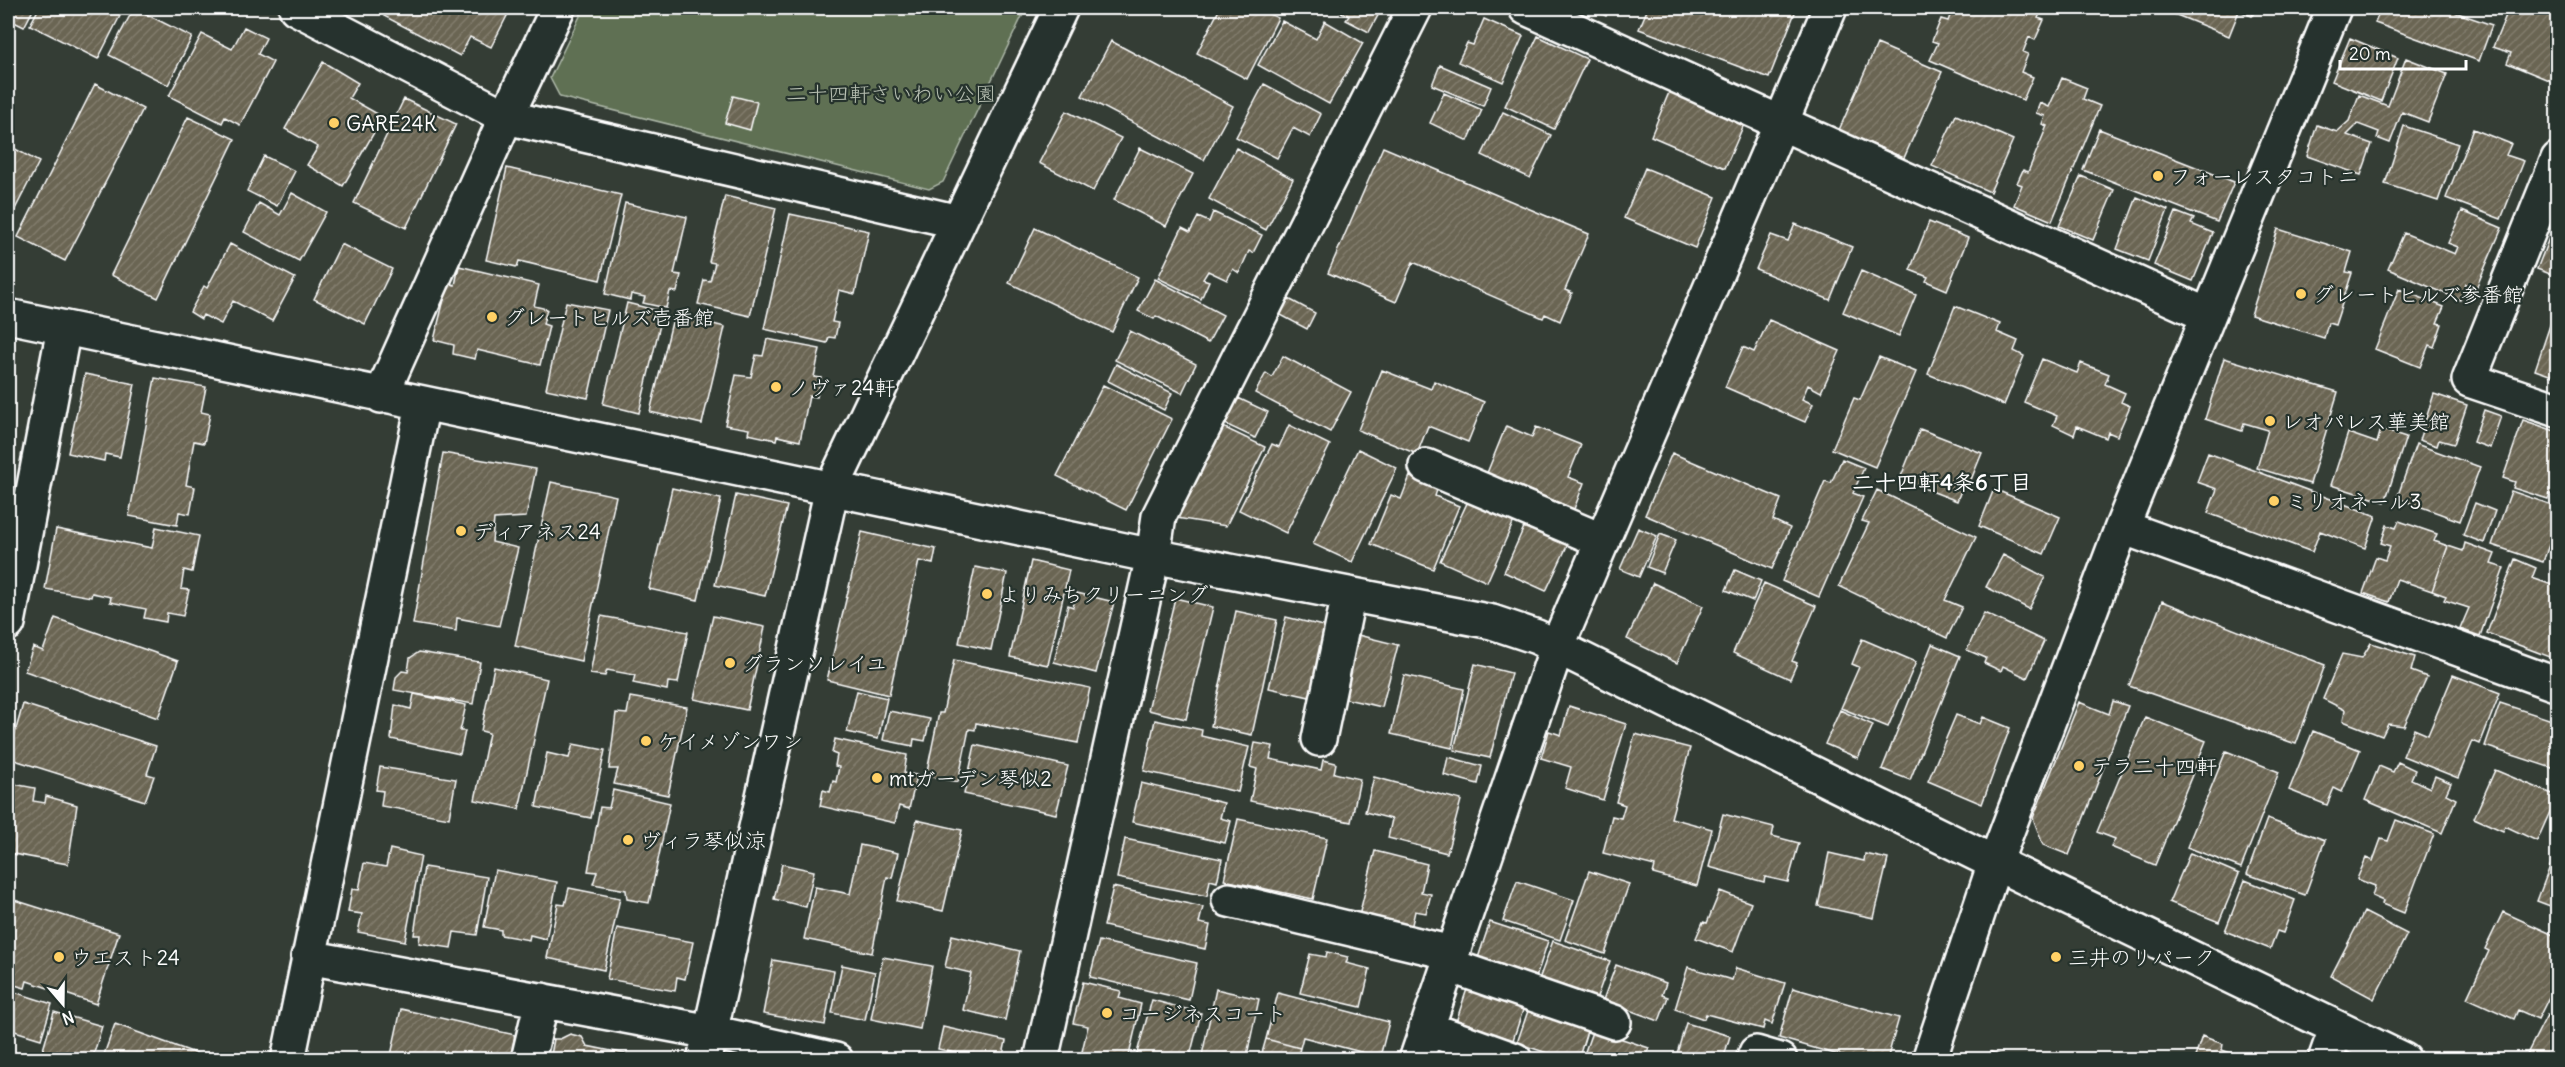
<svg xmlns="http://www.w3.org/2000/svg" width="2565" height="1067" font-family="Delius,'Klee One',sans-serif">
<defs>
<pattern id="building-hatch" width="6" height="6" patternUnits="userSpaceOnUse" patternTransform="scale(1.5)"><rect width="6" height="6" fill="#6b6553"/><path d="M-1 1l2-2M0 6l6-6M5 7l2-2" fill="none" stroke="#817c6d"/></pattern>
</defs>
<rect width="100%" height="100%" fill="#343d35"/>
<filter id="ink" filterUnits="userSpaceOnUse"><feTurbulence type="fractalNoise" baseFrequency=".0167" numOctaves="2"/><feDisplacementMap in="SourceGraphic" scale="12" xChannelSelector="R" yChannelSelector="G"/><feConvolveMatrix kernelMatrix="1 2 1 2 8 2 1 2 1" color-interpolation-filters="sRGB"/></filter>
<g filter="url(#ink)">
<path fill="#5e7053" stroke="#aeb8a9" stroke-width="1.5" d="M584 8H1026L943 182 929 189 560 97 550 78Z"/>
<path fill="url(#building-hatch)" stroke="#fff" stroke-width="1.5" d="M8 8H34L24 27 8 19Z
M39 8H112L122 12 98 59 30 25Z
M134 8 192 37 168 85 109 55Z
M388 8H511L491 47 470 37 460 56 384 16Z
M1220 8H1257L1278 18 1247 79 1197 53Z
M1333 8H1382L1369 32 1346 20 1349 16Z
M1589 8H1610L1606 16Z
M1648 8H1790L1796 10 1769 78 1639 29Z
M1953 8H2043L2038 18 2044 20 2035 40 2029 37 2023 52 2028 54 2021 72 2033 77 2023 100 1930 60 1938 43 1932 41 1941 19 1948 21Z
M2159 8H2256L2252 16 2239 11 2229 36Z
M2381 8H2443L2492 25 2479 61 2375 23Z
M2509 8H2558V65L2551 81 2507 63 2511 53 2493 47Z
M1484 19 1523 36 1503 82 1458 62 1467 43 1473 45Z
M1282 21 1316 39 1325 21 1363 43 1329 104 1258 65Z
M244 27 266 38 258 54 273 62 240 125 225 117 222 123 169 96 202 34 232 49Z
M1538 36 1587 59 1554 129 1505 106Z
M2350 38 2398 58 2381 101 2332 81Z
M1111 41 1233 106 1204 160 1082 96Z
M1877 44 1942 72 1904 158 1839 130Z
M2406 58 2447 74 2428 122 2402 112 2390 143 2377 138 2379 132 2358 124 2347 135 2372 144 2361 175 2307 156 2317 125 2337 132 2349 121 2359 95 2388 106Z
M323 62 358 83 349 98 383 117 343 186 307 165 318 147 285 129Z
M1440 65 1491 87 1483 106 1432 85Z
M2062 78 2087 88 2083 99 2100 106 2052 221 2014 205 2022 185 2017 183 2023 170 2028 172 2047 126 2042 124 2045 116 2036 113 2040 103 2049 107Z
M95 84 143 109 65 261 18 237Z
M1264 84 1321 114 1310 137 1293 128 1277 158 1236 137Z
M1670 90 1745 122 1725 168 1651 136Z
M1444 93 1482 110 1468 141 1430 123Z
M733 96 757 102 750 130 725 123Z
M404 99 456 124 406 228 354 203Z
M1066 111 1121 138 1093 191 1039 163Z
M1503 112 1551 135 1530 178 1482 155Z
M1956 115 2013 140 1990 192 1932 166Z
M188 117 235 139 158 298 111 275Z
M2404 126 2458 144 2438 201 2385 184Z
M2099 129 2234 182 2217 222 2083 170Z
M2473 129 2511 144 2506 155 2524 161 2501 219 2446 198Z
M8 145 39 162 8 223Z
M1383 147 1589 234 1565 290 1572 293 1560 321 1545 314 1543 318 1413 262 1396 302 1328 273Z
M1140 148 1193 174 1166 226 1114 200Z
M1236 148 1293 179 1266 230 1209 199Z
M264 156 295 171 277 206 247 191Z
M507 168 621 195 600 280 519 261 517 267 486 260Z
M1645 168 1716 197 1695 248 1624 218Z
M2081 176 2114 190 2093 240 2059 226Z
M292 193 326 212 299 261 244 232 259 203 280 215Z
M725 196 776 208 750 316 698 304 704 280 710 281 715 263 709 262Z
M2137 197 2168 210 2148 261 2117 249Z
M625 203 687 217 674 274 681 275 677 292 670 291 666 308 643 303 645 297 631 294 630 300 605 294Z
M2462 211 2502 228 2476 288 2466 284 2460 300 2388 269 2404 233 2455 254 2458 247 2448 243Z
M1213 212 1262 235 1253 253 1249 251 1239 273 1233 269 1227 280 1208 271 1203 279 1209 281 1201 299 1158 278 1182 228 1190 232 1198 217 1209 222Z
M2176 212 2194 219 2191 224 2213 233 2193 281 2154 265Z
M790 214 869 231 855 294 839 290 832 322 838 323 835 338 829 337 827 343 764 329Z
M2558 215V277L2537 269Z
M1929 222 1968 238 1947 290 1926 281 1928 277 1910 270Z
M1795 224 1852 247 1830 300 1756 269 1771 235 1788 241Z
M1035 228 1138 277 1112 332 1009 283Z
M2278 229 2352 252 2346 272 2352 273 2335 325 2328 323 2324 338 2251 315Z
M230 244 295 278 272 321 233 301 221 324 203 315 201 319 190 312 204 286 207 288Z
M341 244 392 269 365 324 314 299Z
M459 266 539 285 534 306 547 309 543 324 549 326 540 365 477 350 475 359 453 354 454 345 434 340 448 283 455 285Z
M1861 271 1916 295 1899 336 1843 312Z
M1155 279 1223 315 1208 343 1156 316 1154 319 1138 311Z
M2399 289 2444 307 2437 323 2442 324 2434 347 2429 345 2420 367 2375 349Z
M1285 297 1315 313 1307 329 1277 313Z
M566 302 608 310 588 398 546 389Z
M627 303 663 312 639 413 603 404Z
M1955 306 2000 324 1997 332 2018 341 2014 351 2024 356 2004 405 1928 374Z
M2556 307 2558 308V378L2535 370Z
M674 314 725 327 702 424 650 412Z
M1769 320 1840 351 1821 392 1808 385 1802 399 1813 404 1805 422 1725 387 1743 347 1754 352Z
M1130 331 1196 364 1182 393 1115 360Z
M767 339 820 349 814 377 821 378 817 397 809 396 800 441 777 436 776 440 748 434 749 429 725 425 736 375 751 377 756 355 763 356Z
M1283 356 1351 392 1330 432 1255 393 1266 373 1272 377Z
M1879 357 1916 372 1875 467 1832 449 1854 398 1860 400Z
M2224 358 2338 392 2310 484 2257 468 2268 430 2244 423 2242 431 2205 419Z
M2042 359 2077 373 2081 363 2109 374 2105 384 2125 393 2121 402 2130 406 2117 436 2108 432 2106 438 2077 426 2074 435 2053 425 2057 416 2024 402Z
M1116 364 1172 393 1164 410 1108 381Z
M1382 370 1431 389 1434 381 1484 402 1468 442 1428 426 1417 454 1358 430Z
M85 374 135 384 120 457 105 454 104 461 68 453Z
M155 378 206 387 201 412 210 414 204 443 194 441 186 485 195 487 190 514 179 512 177 525 129 516Z
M1103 385 1172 419 1126 510 1057 476Z
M2434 394 2467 405 2454 444 2439 440 2437 446 2419 440Z
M1238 398 1268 412 1255 438 1225 424Z
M2484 410 2501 416 2490 448 2473 442Z
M2523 420 2558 432V496L2550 494 2548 499 2513 488 2515 482 2503 478Z
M1289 425 1330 445 1286 533 1239 510 1272 444 1279 447Z
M1221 426 1265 447 1226 526 1176 518Z
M1506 426 1532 437 1536 427 1581 445 1568 477 1584 483 1574 509 1487 473Z
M1920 429 1982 453 1968 487 1963 485 1957 501 1900 479Z
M2381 429 2406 437 2385 502 2331 485 2348 433 2377 443Z
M2416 444 2480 467 2460 521 2397 498Z
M1358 449 1397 468 1352 562 1313 544Z
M443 453 536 469 526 517 494 519 492 542 518 548 499 626 457 618 456 631 413 624Z
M1672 453 1781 499 1773 520 1790 528 1772 569 1645 515Z
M2208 453 2376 516 2365 548 2320 531 2312 552 2208 513 2217 489 2197 482Z
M1842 459 1864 468 1853 493 1863 497 1819 597 1782 581 1825 481 1831 483Z
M1410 476 1438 487 1435 496 1459 506 1433 569 1371 544 1391 495 1401 499Z
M551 482 616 496 581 661 515 646Z
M672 488 721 499 698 600 649 589Z
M1994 489 2060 517 2044 554 1979 526Z
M1877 490 1976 537 1945 600 1962 607 1947 638 1839 586 1869 523 1862 521Z
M2511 491 2558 507V519L2543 562 2492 545Z
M736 495 787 506 765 596 715 585Z
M1468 501 1514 521 1487 582 1440 561Z
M2475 503 2495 511 2484 543 2463 535Z
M2399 521 2437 534 2434 541 2448 546 2432 591 2397 579 2389 602 2363 593 2376 557 2385 560 2390 546 2381 543 2387 525 2396 528Z
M1525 525 1568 544 1546 591 1504 572Z
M156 527 199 536 192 572 184 570 181 589 189 590 183 616 167 613 166 622 144 618 146 609 110 602 111 597 92 593 91 597 45 589 56 529 152 548Z
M1638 528 1657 536 1639 577 1620 569Z
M862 532 936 549 933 564 919 561 889 695 827 680Z
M1660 534 1676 540 1662 573 1647 567Z
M2465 543 2495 554 2491 564 2504 568 2480 636 2460 629 2469 608 2444 600 2446 596 2432 591 2448 546 2463 551Z
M2003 555 2045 577 2029 609 1986 587Z
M2515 559 2536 568 2532 578 2558 587V660L2487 633Z
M1031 561 1069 570 1048 665 1010 657Z
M975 567 1007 573 991 650 959 643Z
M1735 570 1761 581 1753 601 1726 590Z
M1653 583 1703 606 1677 663 1627 639Z
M1764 583 1816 606 1792 661 1797 663 1790 679 1733 653Z
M1077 593 1114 602 1096 673 1054 662 1068 605 1073 607Z
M1175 598 1213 607 1186 719 1148 710Z
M2162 601 2325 665 2296 744 2129 686Z
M1236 611 1277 620 1252 735 1211 726Z
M1984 613 2044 641 2027 678 2003 666 2001 671 1984 663 1986 658 1967 650Z
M601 616 688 632 678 683 668 682 667 690 633 683 635 675 607 670 605 676 590 674Z
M713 616 765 627 747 710 694 699Z
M1286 617 1331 628 1314 698 1269 688Z
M55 618 178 661 158 718 25 671 33 647 43 651Z
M1358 635 1398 645 1382 707 1342 698Z
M1862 639 1916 662 1888 727 1841 708 1859 667 1852 664Z
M2371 643 2415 657 2411 671 2427 677 2404 726 2388 724 2382 736 2343 721 2345 710 2323 699 2342 654 2362 658Z
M1932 644 1960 656 1910 780 1882 769Z
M419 652 480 662 473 704 394 690 396 677 402 671 408 672 410 658Z
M954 660 1090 688 1078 743 976 723 975 730 969 729 958 782 926 776 939 713H943Z
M1475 664 1511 673 1490 758 1454 750Z
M494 667 547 679 519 809 475 800 489 733 481 731Z
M1404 675 1464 689 1452 748 1391 734Z
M2453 675 2500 693 2480 744 2473 741 2458 778 2403 756 2414 729 2428 735Z
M857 691 887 698 878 739 847 732Z
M414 694 466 705 460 731H465L460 754 391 739 395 705 411 709Z
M630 697 687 707 668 795 614 784 618 769H609L616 713 627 714Z
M2113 701 2128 706 2069 855 2043 845 2033 818 2079 702 2109 714Z
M2500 703 2558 722V770L2485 746Z
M23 704 156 746 147 774 154 776 145 801 8 758Z
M1569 706 1626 724 1603 800 1565 788 1571 767 1541 758 1549 731 1561 735Z
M1840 710 1873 725 1858 758 1825 744Z
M889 711 930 719 925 741 914 739 913 746 883 740Z
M1956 715 1980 724 1983 717 2010 728 1982 804 1928 781Z
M2145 717 2206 741 2155 865 2111 847 2115 839 2097 832Z
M1155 720 1202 730 1201 736 1249 747 1238 792 1144 771Z
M2313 731 2360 750 2342 792 2334 788 2327 805 2289 790Z
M1635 734 1690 748 1671 818 1712 829 1697 886 1653 874 1655 866 1603 853 1612 816 1621 818 1625 805 1616 802Z
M835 739 907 755 904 773 917 775 909 809 899 806 895 823 820 806 823 790 830 792 833 781 836 782 839 767 835 766 837 755 832 753Z
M1255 743 1273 746 1270 759 1321 770 1323 760 1336 763 1334 773 1360 779 1351 822 1250 801 1257 769 1250 767Z
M573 744 605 750 591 818 536 807 547 753 569 758Z
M975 745 1068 766 1056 814 964 794Z
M2226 751 2279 772 2241 868 2187 847Z
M1448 757 1482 766 1478 784 1444 775Z
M2398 762 2415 770 2411 779 2430 788 2435 776 2451 783 2446 794 2456 799 2442 833 2365 800 2379 766 2393 772Z
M380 767 456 779 449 818 381 806 383 791 376 790Z
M2495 770 2557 796 2537 841 2505 826 2503 831 2474 818Z
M1374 777 1461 800 1447 853 1388 838 1392 819 1365 812Z
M8 783 35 788 33 801 45 803 46 796 77 805 68 864 8 853Z
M1141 783 1224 803 1220 818 1231 821 1225 843 1132 822Z
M613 790 670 803 649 903 627 899 626 890 593 884 597 872 588 871 600 807 609 808Z
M1723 814 1774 827 1772 836 1799 843 1788 882 1765 877 1764 882 1709 867Z
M1238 819 1327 838 1313 899 1224 880Z
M2267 819 2325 840 2305 895 2247 874Z
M917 820 962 830 943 911 897 901Z
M2396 820 2434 834 2404 913 2382 904 2383 901 2372 896 2375 886 2357 879 2366 858 2373 861 2381 839 2388 841Z
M1125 839 1222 859 1217 882 1210 880 1207 896 1117 878Z
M860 845 898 853 892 878 887 877 872 953 804 939 815 887 850 894Z
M2558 845V909L2537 901Z
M390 849 421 856 405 941 358 932 362 914 348 912 352 889 359 890 364 863 386 867Z
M1375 851 1427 864 1421 892 1431 894 1426 913 1415 911 1410 933 1358 920Z
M1829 853 1864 861 1865 854 1888 859 1874 918 1818 906Z
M2190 853 2239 874 2219 922 2169 902Z
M782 864 814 871 806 907 774 899Z
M424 867 487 877 477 935 454 932 451 948 419 943 420 935H414Z
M495 870 557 882 546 939 530 935 529 940 501 935V930L484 927Z
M1589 871 1629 884 1605 954 1565 940Z
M2245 880 2295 900 2283 933 2277 931 2270 949 2225 931Z
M1517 881 1574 900 1560 940 1503 921Z
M1113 887 1203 907 1199 923 1210 925 1205 949 1104 926Z
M569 888 620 898 604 970 547 958 558 904 565 905Z
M1720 891 1751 903 1733 952 1696 938 1703 922 1707 923Z
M8 898 119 933 96 1004 27 981 25 988 8 983Z
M2364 912 2407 934 2374 999 2331 976Z
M2503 912 2558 937V979L2538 1019 2518 1010 2514 1019 2467 998 2489 951 2485 949Z
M1490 922 1548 941 1534 984 1476 964Z
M617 928 693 942 685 979 677 977 675 991 607 979Z
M952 935 1020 951 1005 1020 963 1010 971 973 945 967Z
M1099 941 1197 963 1189 1000 1090 977Z
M1553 941 1610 961 1594 1005 1537 985Z
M1327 952 1348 957 1346 963 1370 969 1361 1007 1300 993 1310 954 1326 957Z
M883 957 932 966 920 1029 871 1019Z
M773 960 834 971 825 1025 763 1014Z
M842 965 875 972 865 1020 832 1013Z
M1616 965 1666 983 1662 995 1668 997 1659 1021 1621 1007 1618 1015 1600 1008Z
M1688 967 1732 980 1736 968 1785 983 1772 1024 1765 1021 1763 1029 1706 1014 1704 1019 1675 1009Z
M1083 982 1121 991 1119 998 1141 1004 1128 1060H1080L1088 1026 1073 1023Z
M1468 986 1525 1004 1513 1040 1456 1022Z
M1793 988 1899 1018 1887 1060H1856L1779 1038Z
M1216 989 1259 999 1246 1060H1201Z
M8 990 52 1004 41 1039 8 1029Z
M1278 993 1389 1022 1380 1057 1303 1037 1300 1048 1266 1039Z
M1152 1000 1201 1013 1189 1060H1135Z
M1530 1005 1589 1025 1578 1060H1555L1556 1056 1517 1043Z
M401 1009 515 1035 510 1060H390Z
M54 1012 102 1026 92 1060H40Z
M2547 1015 2558 1021V1058L2524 1060Z
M1686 1023 1730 1036 1723 1060H1675Z
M115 1024 214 1060H102Z
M943 1027 1006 1041 1002 1060H985L938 1049Z
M1593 1029 1649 1048 1645 1060H1582Z
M570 1034 582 1037 587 1046 655 1060H550L554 1039H560Z
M2202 1036 2223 1044 2222 1050 2250 1060H2194Z
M1266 1039 1300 1048 1297 1060H1260Z
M1991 1052 2015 1060H1989Z"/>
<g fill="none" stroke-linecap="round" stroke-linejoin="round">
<defs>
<path id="minor" d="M296 8 506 117 959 222
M1526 8 2207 315
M2558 159 2469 380 2558 410
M8 316 1153 556 1492 622 1537 637 1995 863 2404 1060
M381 396 506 117 558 8
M1426 466 1603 541
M2122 527 2558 685
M8 623 64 328
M1319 739 1349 594
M1229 900 1452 953
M308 957 711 1032 836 1060
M1448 965 1614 1022
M1426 1028 1515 1060
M288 1060 423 404
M528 1060 542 1000
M704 1060 832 488 1061 8
M1041 1060 1153 556 1159 516 1415 8
M1416 1060 1557 647 1830 8
M1753 1060 1756 1053 1780 1060
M1929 1060 1995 863 2122 527 2334 8
M2325 1060 2336 1029"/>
</defs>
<use href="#minor" stroke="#fff" stroke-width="38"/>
<use href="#minor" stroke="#26332d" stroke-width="33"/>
</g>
</g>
<g fill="#ffd166" stroke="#26332d" stroke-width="2">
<circle cx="334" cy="123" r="6"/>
<circle cx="2158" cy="176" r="6"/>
<circle cx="2301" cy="294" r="6"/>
<circle cx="492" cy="317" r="6"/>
<circle cx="776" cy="387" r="6"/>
<circle cx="2270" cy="421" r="6"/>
<circle cx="2274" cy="501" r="6"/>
<circle cx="461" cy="531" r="6"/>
<circle cx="987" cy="594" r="6"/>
<circle cx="730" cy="663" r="6"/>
<circle cx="646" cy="741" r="6"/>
<circle cx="2079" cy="766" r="6"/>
<circle cx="877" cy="778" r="6"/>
<circle cx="628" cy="840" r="6"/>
<circle cx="59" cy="957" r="6"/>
<circle cx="2056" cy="957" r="6"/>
<circle cx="1107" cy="1013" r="6"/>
</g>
<g text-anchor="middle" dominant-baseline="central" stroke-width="4.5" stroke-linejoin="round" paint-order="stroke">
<g font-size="21" fill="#b7bfb2" stroke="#26332d">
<text x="891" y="93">二十四軒さいわい公園</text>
</g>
<g font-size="21" fill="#fff" stroke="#26332d" text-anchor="start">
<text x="346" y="123">GARE24K</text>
<text x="2170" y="176">フォーレスタコトニ</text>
<text x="2313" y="294">グレートヒルズ参番館</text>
<text x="504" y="317">グレートヒルズ壱番館</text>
<text x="788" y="387">ノヴァ24軒</text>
<text x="2282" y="421">レオパレス華美館</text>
<text x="2286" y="501">ミリオネール3</text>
<text x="473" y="531">ディアネス24</text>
<text x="999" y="594">よりみちクリーニング</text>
<text x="742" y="663">グランソレイユ</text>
<text x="658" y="741">ケイメゾンワン</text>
<text x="2091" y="766">テラ二十四軒</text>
<text x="889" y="778">mtガーデン琴似2</text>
<text x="640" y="840">ヴィラ琴似涼</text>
<text x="71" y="957">ウエスト24</text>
<text x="2068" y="957">三井のリパーク</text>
<text x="1119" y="1013">コージネスコート</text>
</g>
<g font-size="22" font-weight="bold" fill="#fff" stroke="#26332d">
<text x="1942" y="482">二十四軒4条6丁目</text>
</g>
</g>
<rect width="2565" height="1067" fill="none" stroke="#26332d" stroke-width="30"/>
<rect x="15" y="15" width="2535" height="1037" fill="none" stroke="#fff" stroke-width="2" filter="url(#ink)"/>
<g transform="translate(63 1004) rotate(160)" stroke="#26332d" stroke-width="4.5" paint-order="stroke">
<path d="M0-4.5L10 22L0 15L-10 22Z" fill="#ffffff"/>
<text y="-9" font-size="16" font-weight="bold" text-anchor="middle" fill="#ffffff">N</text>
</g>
<path d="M2340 60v9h126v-9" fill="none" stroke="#ffffff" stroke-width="3"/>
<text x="2349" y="60" font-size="18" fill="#ffffff" stroke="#26332d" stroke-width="4.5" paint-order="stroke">20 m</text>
</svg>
